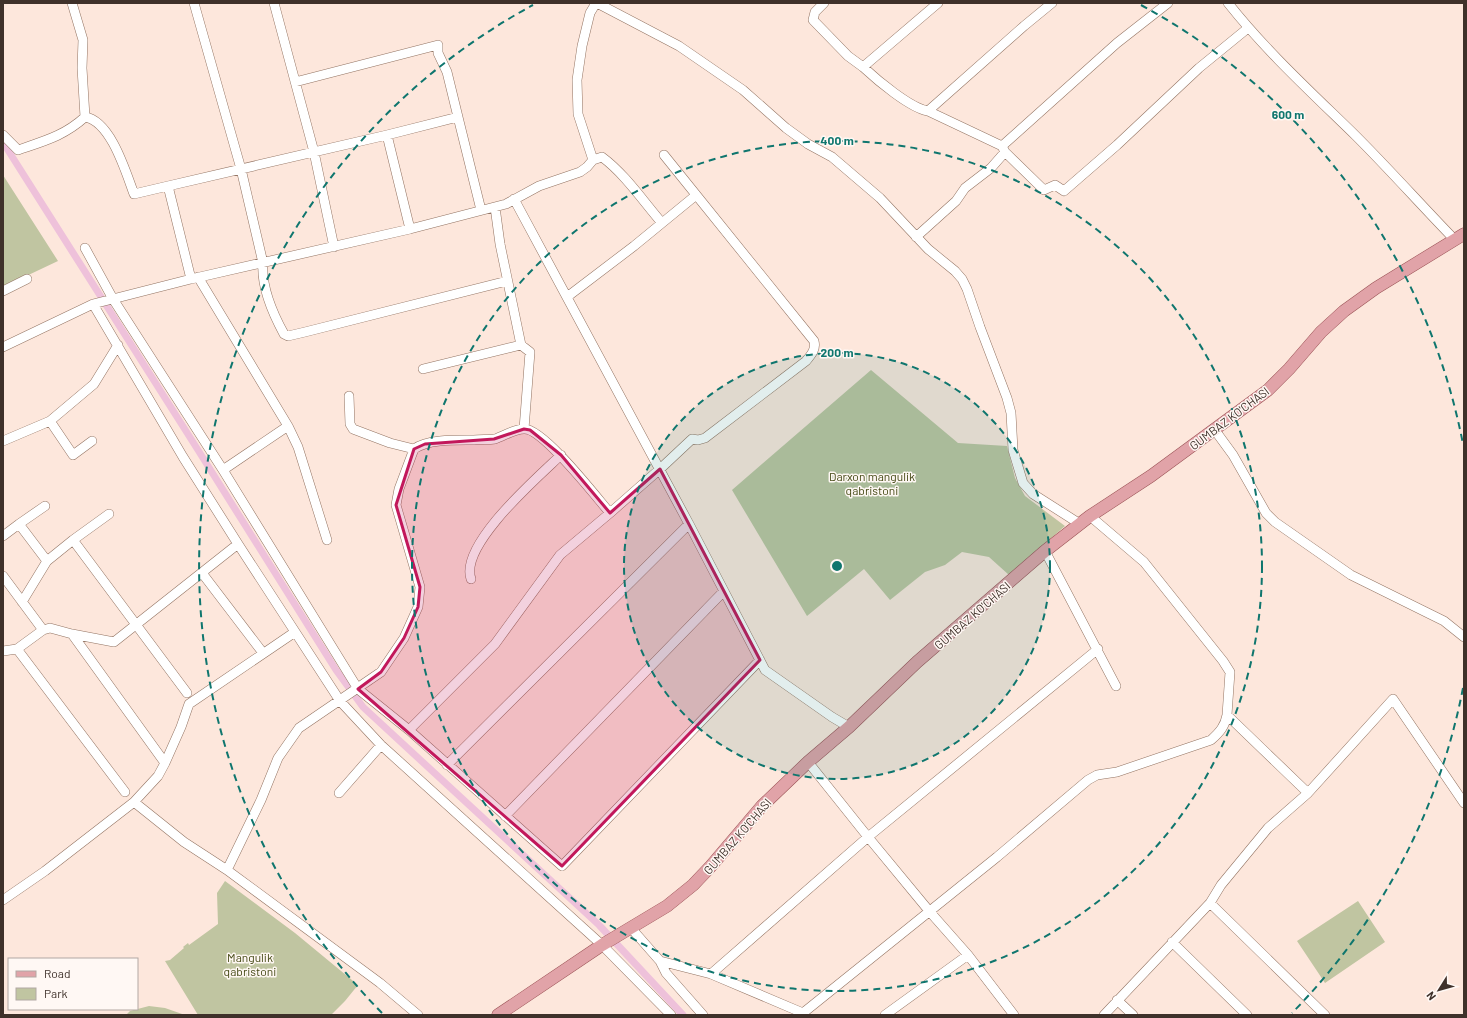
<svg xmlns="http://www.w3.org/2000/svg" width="1467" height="1018" font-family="Barlow,sans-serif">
<rect width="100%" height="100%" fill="#fde7dc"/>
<path fill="#c0c5a1" d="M3 175 58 261 3 287Z
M871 370 958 443 1007 446 1015 478 1025 496 1065 526 1009 575 989 557 962 552 945 565 925 572 890 600 864 569 807 616 732 490Z
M225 881 295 933 358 985 345 1001 331 1015H198L165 961 170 960 184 948 183 947 188 943 189 945 218 924 217 893Z
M1358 901 1385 942 1325 983 1297 941Z
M149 1006 165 1008 185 1015H126L130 1011Z"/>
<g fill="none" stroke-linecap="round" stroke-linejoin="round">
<path stroke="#eec1da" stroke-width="7" d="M3 144 6 147 198 450 336 670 363 707 599 925 683 1015"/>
<defs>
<path id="minor" d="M194 3 241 169 263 263C261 287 273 314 284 334L288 336 305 332 507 281
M274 3 314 152 334 247
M597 3 679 46 743 90 786 128 808 144 832 157 880 198 928 249 955 271 962 279 967 289 980 327 1007 398 1011 413 1013 450 1023 483 1033 494 1080 524
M824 3 815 12 813 20 848 56 863 67
M938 3 863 67C877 80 910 108 928 111L1002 146 1117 43 1168 3
M1228 3C1266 51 1312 93 1356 136 1390 170 1421 205 1454 239
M295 82 438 45V53L447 72 458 117
M928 111 1024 26 1052 3
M85 117C111 121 126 173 134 194L168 186
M3 135 18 150C44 141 64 136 85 117L82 68 83 40 72 3
M387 135 410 229
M1005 152 1044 190 1055 185 1064 191 1117 145 1199 68 1248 28
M593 160 602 157C625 174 643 201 662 223
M514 199 689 524 765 670 832 717 849 727
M495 207 500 244 521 345 530 352 524 429
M916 237 956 201 965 188 991 168 1005 152 1003 148
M85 248 113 299 223 470 358 689 409 730 562 866 760 660
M198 277 288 426 298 447 327 540
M191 279 168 186 387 135 458 117 481 210
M3 291 27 279
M567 297 634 246 695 196
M93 304 183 457 238 544
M3 347 93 304 191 279 410 229 506 204 539 186 580 172 587 167 593 160 578 114 577 80 582 46 590 13 596 3
M423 369 521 345
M349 396 350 424 353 429 390 443 414 449
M50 421 73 455 92 441
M1214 429 1233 455 1266 513 1275 522 1351 575 1444 621 1464 637
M3 441 50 421 94 384 118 345
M223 470 288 426
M45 506 19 524 47 561
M1090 516 1144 562 1223 661 1230 672 1227 715
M3 536 19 524
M73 540 187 693
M1045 551 1116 686
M202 573 263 653
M3 576 43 630
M471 579C459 545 538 477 561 455
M22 602 47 561 73 540 109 514
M72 634 165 763 158 776 134 802
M17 649 43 630 50 628 72 634 114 642 238 544 340 701 381 745 602 945 671 1015
M3 651 17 649 125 792
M409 730 495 644 560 555 610 513
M808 762 868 837 930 912 968 955 1014 1015
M165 763 181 727 189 704 295 632
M447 765 689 524
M339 793 381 745
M505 816 724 591
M227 870 261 800 278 758 299 728 381 672 404 638 418 607 420 587 396 505 399 489 414 449C428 439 456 440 474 440 480 439 488 440 495 439 504 436 514 429 524 429 543 428 597 498 610 513L660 469 692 439 698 440 705 438 806 361C812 354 816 349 814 341L664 155
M3 900 45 871 134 802 184 842 227 870 380 983 418 1015
M1210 903 1325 1015
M631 928 660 961 666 973 703 1015
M1172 942 1247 1015
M660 961 711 974 803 1013 997 857 1088 780 1097 775 1117 772 1211 740C1220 732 1225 726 1227 715L1308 793
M711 974 868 837 1098 649
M1117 1000 1133 1015
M885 1015 968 955
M1104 1015 1210 903 1221 885 1268 828 1308 793 1393 699 1464 803"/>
<path id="major" d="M498 1015 602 945 667 906 693 885 711 866 762 806 808 762 849 727 917 662 1045 551 1090 516 1151 476 1268 390 1289 369 1321 332 1344 311 1376 288 1464 234"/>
</defs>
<use href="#minor" stroke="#937463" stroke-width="10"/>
<use href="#major" stroke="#9b5356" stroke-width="13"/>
<use href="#minor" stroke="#fff" stroke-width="9"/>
<use href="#major" stroke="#e1a3a8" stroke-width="12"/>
</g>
<path fill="#c2185b" fill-opacity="0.2" stroke="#c2185b" stroke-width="3" stroke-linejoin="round" d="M524 429 530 430 561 455 610 513 660 469 760 660 562 866 358 689 381 672 404 638 418 607 420 587 396 505 414 449 425 444 494 439Z"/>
<circle cx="837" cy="566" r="213" fill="#0f766e" fill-opacity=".12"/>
<g fill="none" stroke="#0f766e" stroke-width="2" stroke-dasharray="7 5">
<circle cx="837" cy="566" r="213"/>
<circle cx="837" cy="566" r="425"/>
<path d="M1463 688A638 638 0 0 1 1292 1013M382 1013A638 638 0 0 1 533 5M1141 5A638 638 0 0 1 1463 444"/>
</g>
<g text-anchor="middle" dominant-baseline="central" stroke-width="3" stroke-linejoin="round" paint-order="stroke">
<g font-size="12" fill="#3f312a" stroke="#fff8f4">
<text transform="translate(1229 418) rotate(-37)">GUMBAZ KO'CHASI</text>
<text transform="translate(972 615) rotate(-41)">GUMBAZ KO'CHASI</text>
<text transform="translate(737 836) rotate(-49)">GUMBAZ KO'CHASI</text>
</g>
<g font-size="12" fill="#454915" stroke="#fff8f4">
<text x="872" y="476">Darxon mangulik<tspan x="872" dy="14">qabristoni</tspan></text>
<text x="250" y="957">Mangulik<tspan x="250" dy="14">qabristoni</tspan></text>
</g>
</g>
<circle cx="837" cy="566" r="6" fill="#0f766e" stroke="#fff8f4" stroke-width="2"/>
<g font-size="12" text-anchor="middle" font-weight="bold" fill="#0f766e" stroke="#fff8f4" stroke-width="3" stroke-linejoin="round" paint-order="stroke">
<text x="1288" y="119">600 m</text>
<text x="837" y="145">400 m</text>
<text x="837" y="357">200 m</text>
</g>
<rect width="1467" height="1018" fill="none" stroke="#3f312a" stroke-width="8"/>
<rect x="8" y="958" width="130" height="52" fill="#fff8f4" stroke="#b2a8a3"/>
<rect x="16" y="971" width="20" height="6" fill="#e1a3a8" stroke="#b2a8a3"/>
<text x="44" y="978" font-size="12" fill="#3f312a">Road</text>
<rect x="16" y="988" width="20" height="12" fill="#c0c5a1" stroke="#b2a8a3"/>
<text x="44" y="998" font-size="12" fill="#3f312a">Park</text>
<g transform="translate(1439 990) rotate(233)" stroke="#fff8f4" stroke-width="3" paint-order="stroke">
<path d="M0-3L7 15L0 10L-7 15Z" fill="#3f312a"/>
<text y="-6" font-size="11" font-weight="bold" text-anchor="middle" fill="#3f312a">N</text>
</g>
</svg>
